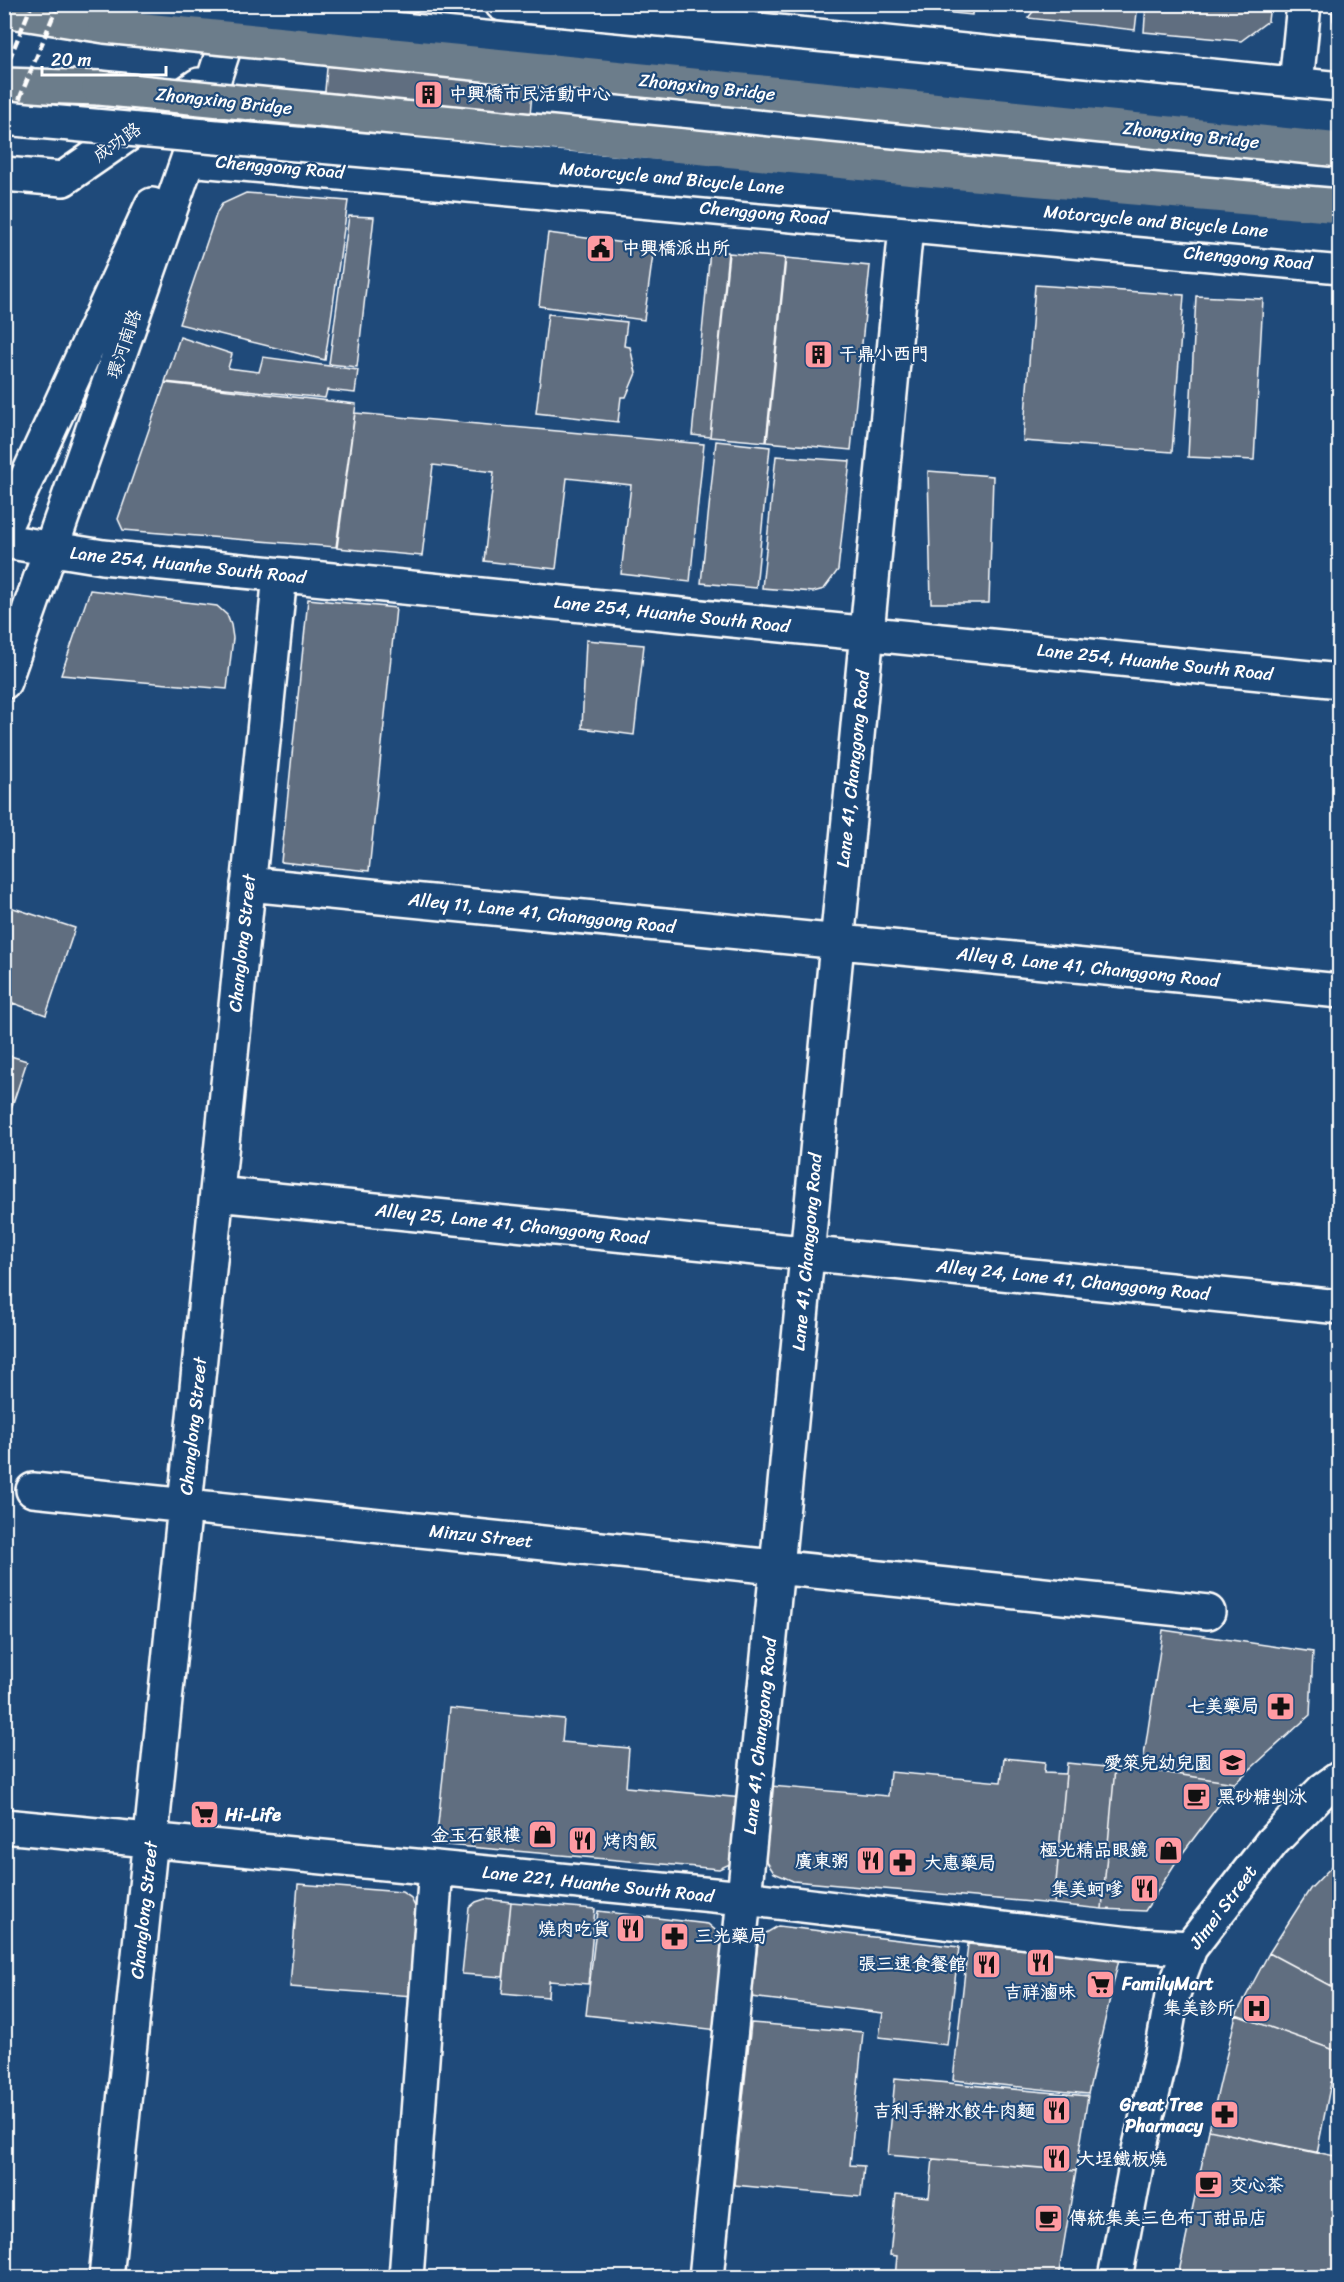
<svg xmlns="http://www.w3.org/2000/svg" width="1344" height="2282" font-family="Sriracha,'LXGW WenKai TC',sans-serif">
<rect width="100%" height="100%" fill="#1f4a7a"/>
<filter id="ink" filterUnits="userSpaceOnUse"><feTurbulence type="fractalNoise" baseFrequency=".0167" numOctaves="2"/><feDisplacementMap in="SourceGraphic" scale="12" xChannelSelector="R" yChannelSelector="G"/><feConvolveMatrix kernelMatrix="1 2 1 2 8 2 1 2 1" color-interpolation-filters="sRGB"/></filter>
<g filter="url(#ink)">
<path fill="#606e80" stroke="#fff" stroke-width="1.5" d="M862 4H973L972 15Z
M1039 4H1138L1135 30 1028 18Z
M1146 4H1270L1268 21 1241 41 1144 32Z
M1332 4H1340V36L1333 20Z
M330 34 536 53 526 156 321 136Z
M246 193 348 201 325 360 179 324 217 212 222 204Z
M349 216 374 217 357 367 329 364Z
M548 233 654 247 644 320 539 306Z
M710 251 728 252 710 437 692 435Z
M729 253 785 258 766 442 710 437Z
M786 258 870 266 851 450 767 442Z
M1035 285 1184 295 1172 452 1023 441Z
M1196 296 1263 299 1254 460 1188 457Z
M548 314 627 322 624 346 630 347 636 373 626 397H621L618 422 536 413Z
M180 337 232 354 228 368 259 372 263 357 358 370 355 393 327 390 325 398 165 382Z
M165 383 356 404 336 547 123 530 118 519Z
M355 413 704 444 690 582 621 574 631 485 567 478 556 569 484 561 494 472 433 465 422 556 337 548Z
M716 441 770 447 756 588 701 583Z
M776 456 850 461 838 570 824 589 813 592 762 588Z
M928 471 993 476 989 603H931Z
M90 590 217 606 227 615 231 625 233 638 227 689 61 675Z
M308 599 396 608 369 871 281 862Z
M586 640 644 645 634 735 582 728Z
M4 905 75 928 46 1015 13 1003 4 1028Z
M4 1054 27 1061 4 1130Z
M1163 1630 1313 1652 1310 1715 1235 1783 1142 1769Z
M450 1708 564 1719 562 1742 629 1748 626 1787 742 1798 737 1856 730 1864 719 1869 436 1844Z
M1004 1758 1045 1762 1044 1773 1066 1774 1054 1904 793 1881 774 1873 765 1859 771 1786 888 1796 890 1772 1001 1782Z
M1067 1763 1115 1768 1102 1909 1054 1904Z
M1115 1768 1142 1769 1235 1783 1176 1862 1145 1911 1102 1909Z
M1340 1858V1991L1269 1953 1310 1889Z
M298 1884 402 1892 410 1897 420 1916 413 1996 290 1987Z
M485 1899 511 1902 503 1977 462 1974 469 1908 476 1902Z
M511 1902 595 1909 588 1984 549 1981 548 1997 502 1993Z
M598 1911 708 1924 721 1935 727 1958 718 2030 586 2015Z
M778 1926 959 1947 947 2045 879 2037 883 2013 751 1997 758 1944 766 1933Z
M968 1944 1119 1959 1088 2094 953 2080Z
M1269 1953 1340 1991V2052L1236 2015Z
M1236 2015 1340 2052V2083L1331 2082 1317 2153 1209 2130Z
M751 2023 863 2032 850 2165 864 2166 861 2197 734 2185Z
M895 2078 1088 2096 1076 2171 888 2155Z
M1209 2130 1340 2157V2278H1206L1179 2272Z
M933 2159 1076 2171 1058 2278H895L897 2256 890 2255 896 2194 929 2197Z
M1179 2272 1206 2278H1177Z"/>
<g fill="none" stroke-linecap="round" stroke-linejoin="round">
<defs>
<path id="minor" d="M502 4 1340 89
M1296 84 1304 4
M188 159 1340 266
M4 174 63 179 199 85
M4 528 152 205
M4 541 103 557 1340 681
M4 682 188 159 236 11
M248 884 1340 991
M217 1194 1340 1307
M33 1490 1208 1612
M4 1826 744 1898 1138 1945 1190 1948
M106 2278 280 575
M406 2278 436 1868
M706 2278 777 1567 906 227
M1115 2278 1139 2150 1162 2053 1172 1996 1190 1948 1272 1842 1323 1790 1340 1778"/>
<path id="major" d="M4 10 105 26
M4 85 99 88"/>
</defs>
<use href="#minor" stroke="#fff" stroke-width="38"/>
<use href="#major" stroke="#fff" stroke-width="38"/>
<use href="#minor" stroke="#1f4a7a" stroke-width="33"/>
<use href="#major" stroke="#6c7d8b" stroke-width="33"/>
<path stroke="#fff" stroke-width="4.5" stroke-dasharray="9 4.5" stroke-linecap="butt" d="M4 72 32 4
M4 137 58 4"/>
<defs>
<path id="minor-bridge" d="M131 4 1340 120
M4 118 1340 237"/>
<path id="major-bridge" d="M105 26 1340 150
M99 88 916 169 1340 206"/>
</defs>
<use href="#minor-bridge" stroke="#fff" stroke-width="38" stroke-linecap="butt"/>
<use href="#major-bridge" stroke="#fff" stroke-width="38" stroke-linecap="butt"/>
<use href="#minor-bridge" stroke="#1f4a7a" stroke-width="33"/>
<use href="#major-bridge" stroke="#6c7d8b" stroke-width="33"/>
</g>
</g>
<defs>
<symbol id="building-square" viewBox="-11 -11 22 22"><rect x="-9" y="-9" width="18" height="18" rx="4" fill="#ff9aa2" stroke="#1f4a7a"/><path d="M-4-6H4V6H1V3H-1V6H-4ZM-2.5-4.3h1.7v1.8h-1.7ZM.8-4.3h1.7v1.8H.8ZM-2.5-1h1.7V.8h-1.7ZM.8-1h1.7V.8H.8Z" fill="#111"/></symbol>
<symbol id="civic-square" viewBox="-11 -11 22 22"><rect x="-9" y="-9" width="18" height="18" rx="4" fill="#ff9aa2" stroke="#1f4a7a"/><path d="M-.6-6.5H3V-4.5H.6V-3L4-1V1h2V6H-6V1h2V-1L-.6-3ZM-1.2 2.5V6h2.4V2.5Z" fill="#111"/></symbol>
<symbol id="pharmacy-square" viewBox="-11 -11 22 22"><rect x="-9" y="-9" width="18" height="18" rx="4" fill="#ff9aa2" stroke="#1f4a7a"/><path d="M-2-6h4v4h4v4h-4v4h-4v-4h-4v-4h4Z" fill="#111"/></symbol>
<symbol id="school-square" viewBox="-11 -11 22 22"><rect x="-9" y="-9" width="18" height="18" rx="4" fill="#ff9aa2" stroke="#1f4a7a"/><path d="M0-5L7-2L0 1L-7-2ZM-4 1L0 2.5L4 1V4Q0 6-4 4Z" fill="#111"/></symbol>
<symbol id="cafe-square" viewBox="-11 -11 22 22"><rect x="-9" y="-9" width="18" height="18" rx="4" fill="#ff9aa2" stroke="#1f4a7a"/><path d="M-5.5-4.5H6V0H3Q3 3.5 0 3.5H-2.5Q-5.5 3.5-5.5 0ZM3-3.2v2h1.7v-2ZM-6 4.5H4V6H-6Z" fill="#111"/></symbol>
<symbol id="supermarket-square" viewBox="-11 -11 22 22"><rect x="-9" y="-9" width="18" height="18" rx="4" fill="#ff9aa2" stroke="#1f4a7a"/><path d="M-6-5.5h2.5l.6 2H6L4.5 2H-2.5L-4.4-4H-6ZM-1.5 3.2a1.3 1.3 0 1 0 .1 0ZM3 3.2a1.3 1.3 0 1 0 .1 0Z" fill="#111"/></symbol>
<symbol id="shop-square" viewBox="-11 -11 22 22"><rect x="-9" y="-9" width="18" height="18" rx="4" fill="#ff9aa2" stroke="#1f4a7a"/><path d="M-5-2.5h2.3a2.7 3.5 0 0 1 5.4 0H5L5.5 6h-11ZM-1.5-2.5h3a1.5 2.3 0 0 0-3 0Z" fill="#111"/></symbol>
<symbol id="restaurant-square" viewBox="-11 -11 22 22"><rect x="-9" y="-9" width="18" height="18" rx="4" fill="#ff9aa2" stroke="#1f4a7a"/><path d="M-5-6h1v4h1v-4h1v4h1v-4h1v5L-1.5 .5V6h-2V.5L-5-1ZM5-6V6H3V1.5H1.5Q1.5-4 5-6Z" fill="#111"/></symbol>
<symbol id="hospital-square" viewBox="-11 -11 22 22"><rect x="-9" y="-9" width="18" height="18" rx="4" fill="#ff9aa2" stroke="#1f4a7a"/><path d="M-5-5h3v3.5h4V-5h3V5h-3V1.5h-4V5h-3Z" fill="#111"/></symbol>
</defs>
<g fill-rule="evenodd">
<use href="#building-square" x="412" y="78" width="33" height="33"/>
<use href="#civic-square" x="584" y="232" width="33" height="33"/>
<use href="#building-square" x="802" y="338" width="33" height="33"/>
<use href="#pharmacy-square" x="1264" y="1690" width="33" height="33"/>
<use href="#school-square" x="1216" y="1746" width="33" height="33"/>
<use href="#cafe-square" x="1180" y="1780" width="33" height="33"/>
<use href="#supermarket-square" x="188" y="1798" width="33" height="33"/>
<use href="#shop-square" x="526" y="1818" width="33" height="33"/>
<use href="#restaurant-square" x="566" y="1824" width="33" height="33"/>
<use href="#shop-square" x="1152" y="1834" width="33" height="33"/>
<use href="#restaurant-square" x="854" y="1844" width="33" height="33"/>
<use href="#pharmacy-square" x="886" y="1846" width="33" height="33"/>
<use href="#restaurant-square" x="1128" y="1872" width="33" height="33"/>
<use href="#restaurant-square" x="614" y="1912" width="33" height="33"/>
<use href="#pharmacy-square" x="658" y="1920" width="33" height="33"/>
<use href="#restaurant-square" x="1024" y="1946" width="33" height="33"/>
<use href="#restaurant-square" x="970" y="1948" width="33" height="33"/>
<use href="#supermarket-square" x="1084" y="1968" width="33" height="33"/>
<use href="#hospital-square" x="1240" y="1992" width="33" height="33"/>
<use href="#restaurant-square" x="1040" y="2094" width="33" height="33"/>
<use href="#pharmacy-square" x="1208" y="2098" width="33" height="33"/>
<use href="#restaurant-square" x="1040" y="2142" width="33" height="33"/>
<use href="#cafe-square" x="1192" y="2168" width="33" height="33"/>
<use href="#cafe-square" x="1032" y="2202" width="33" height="33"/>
</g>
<g text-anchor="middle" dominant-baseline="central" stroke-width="4.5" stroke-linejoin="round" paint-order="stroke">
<g font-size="18" fill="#fff" stroke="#1f4a7a">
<text transform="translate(707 87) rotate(6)">Zhongxing Bridge</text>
<text transform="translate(224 101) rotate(6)">Zhongxing Bridge</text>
<text transform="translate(1191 135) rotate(6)">Zhongxing Bridge</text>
<text transform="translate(117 142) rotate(-35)">成功路</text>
<text transform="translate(280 167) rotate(5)">Chenggong Road</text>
<text transform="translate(672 178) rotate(5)">Motorcycle and Bicycle Lane</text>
<text transform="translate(764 213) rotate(5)">Chenggong Road</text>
<text transform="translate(1156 221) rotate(5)">Motorcycle and Bicycle Lane</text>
<text transform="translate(1248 258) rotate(5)">Chenggong Road</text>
<text transform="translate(124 344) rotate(-71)">環河南路</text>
<text transform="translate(188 565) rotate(6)">Lane 254, Huanhe South Road</text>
<text transform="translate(672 614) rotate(6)">Lane 254, Huanhe South Road</text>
<text transform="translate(1155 662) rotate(6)">Lane 254, Huanhe South Road</text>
<text transform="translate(853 769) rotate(-84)">Lane 41, Changgong Road</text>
<text transform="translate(542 913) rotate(6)">Alley 11, Lane 41, Changgong Road</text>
<text transform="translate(242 943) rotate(-84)">Changlong Street</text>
<text transform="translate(1088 967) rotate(6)">Alley 8, Lane 41, Changgong Road</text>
<text transform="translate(512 1224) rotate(6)">Alley 25, Lane 41, Changgong Road</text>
<text transform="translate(807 1252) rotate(-85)">Lane 41, Changgong Road</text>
<text transform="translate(1073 1280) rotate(6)">Alley 24, Lane 41, Changgong Road</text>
<text transform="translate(193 1426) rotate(-84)">Changlong Street</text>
<text transform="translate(481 1536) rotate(6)">Minzu Street</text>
<text transform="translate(760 1736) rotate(-84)">Lane 41, Changgong Road</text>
<text transform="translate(598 1884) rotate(6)">Lane 221, Huanhe South Road</text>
<text transform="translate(1223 1907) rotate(-53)">Jimei Street</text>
<text transform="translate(144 1910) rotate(-84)">Changlong Street</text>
</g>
<g font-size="18" font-weight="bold" fill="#fff" stroke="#1f4a7a" text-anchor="start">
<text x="449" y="94">中興橋市民活動中心</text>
<text x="622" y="248">中興橋派出所</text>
<text x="839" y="354">干鼎小西門</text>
<text x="1259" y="1706" text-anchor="end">七美藥局</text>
<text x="1212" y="1763" text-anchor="end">愛箂兒幼兒園</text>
<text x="1217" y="1797">黑砂糖剉冰</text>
<text x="225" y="1815">Hi-Life</text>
<text x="521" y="1835" text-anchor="end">金玉石銀樓</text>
<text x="603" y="1841">烤肉飯</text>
<text x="1148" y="1850" text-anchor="end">極光精品眼鏡</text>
<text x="849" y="1861" text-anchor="end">廣東粥</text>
<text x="924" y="1863">大惠藥局</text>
<text x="1123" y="1889" text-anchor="end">集美蚵嗲</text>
<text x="610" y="1929" text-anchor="end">燒肉吃貨</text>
<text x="695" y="1936">三光藥局</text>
<text x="966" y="1964" text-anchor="end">張三速食餐館</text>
<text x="1122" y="1984">FamilyMart</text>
<text x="1040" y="1992" text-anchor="middle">吉祥滷味</text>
<text x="1235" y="2008" text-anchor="end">集美診所</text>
<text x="1203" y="2105" text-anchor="end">Great Tree<tspan x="1203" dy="21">Pharmacy</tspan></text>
<text x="1035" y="2111" text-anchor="end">吉利手擀水餃牛肉麵</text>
<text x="1077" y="2159">大埕鐵板燒</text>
<text x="1230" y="2185">交心茶</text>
<text x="1069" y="2218">傳統集美三色布丁甜品店</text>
</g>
</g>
<rect width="1344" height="2282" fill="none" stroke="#1f4a7a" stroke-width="24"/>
<rect x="12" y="12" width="1320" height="2258" fill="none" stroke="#fff" stroke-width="2" filter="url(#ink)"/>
<path d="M42 66v9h124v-9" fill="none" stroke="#ffffff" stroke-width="3"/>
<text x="51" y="66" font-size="18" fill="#ffffff" stroke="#1f4a7a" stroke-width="4.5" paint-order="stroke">20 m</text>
</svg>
